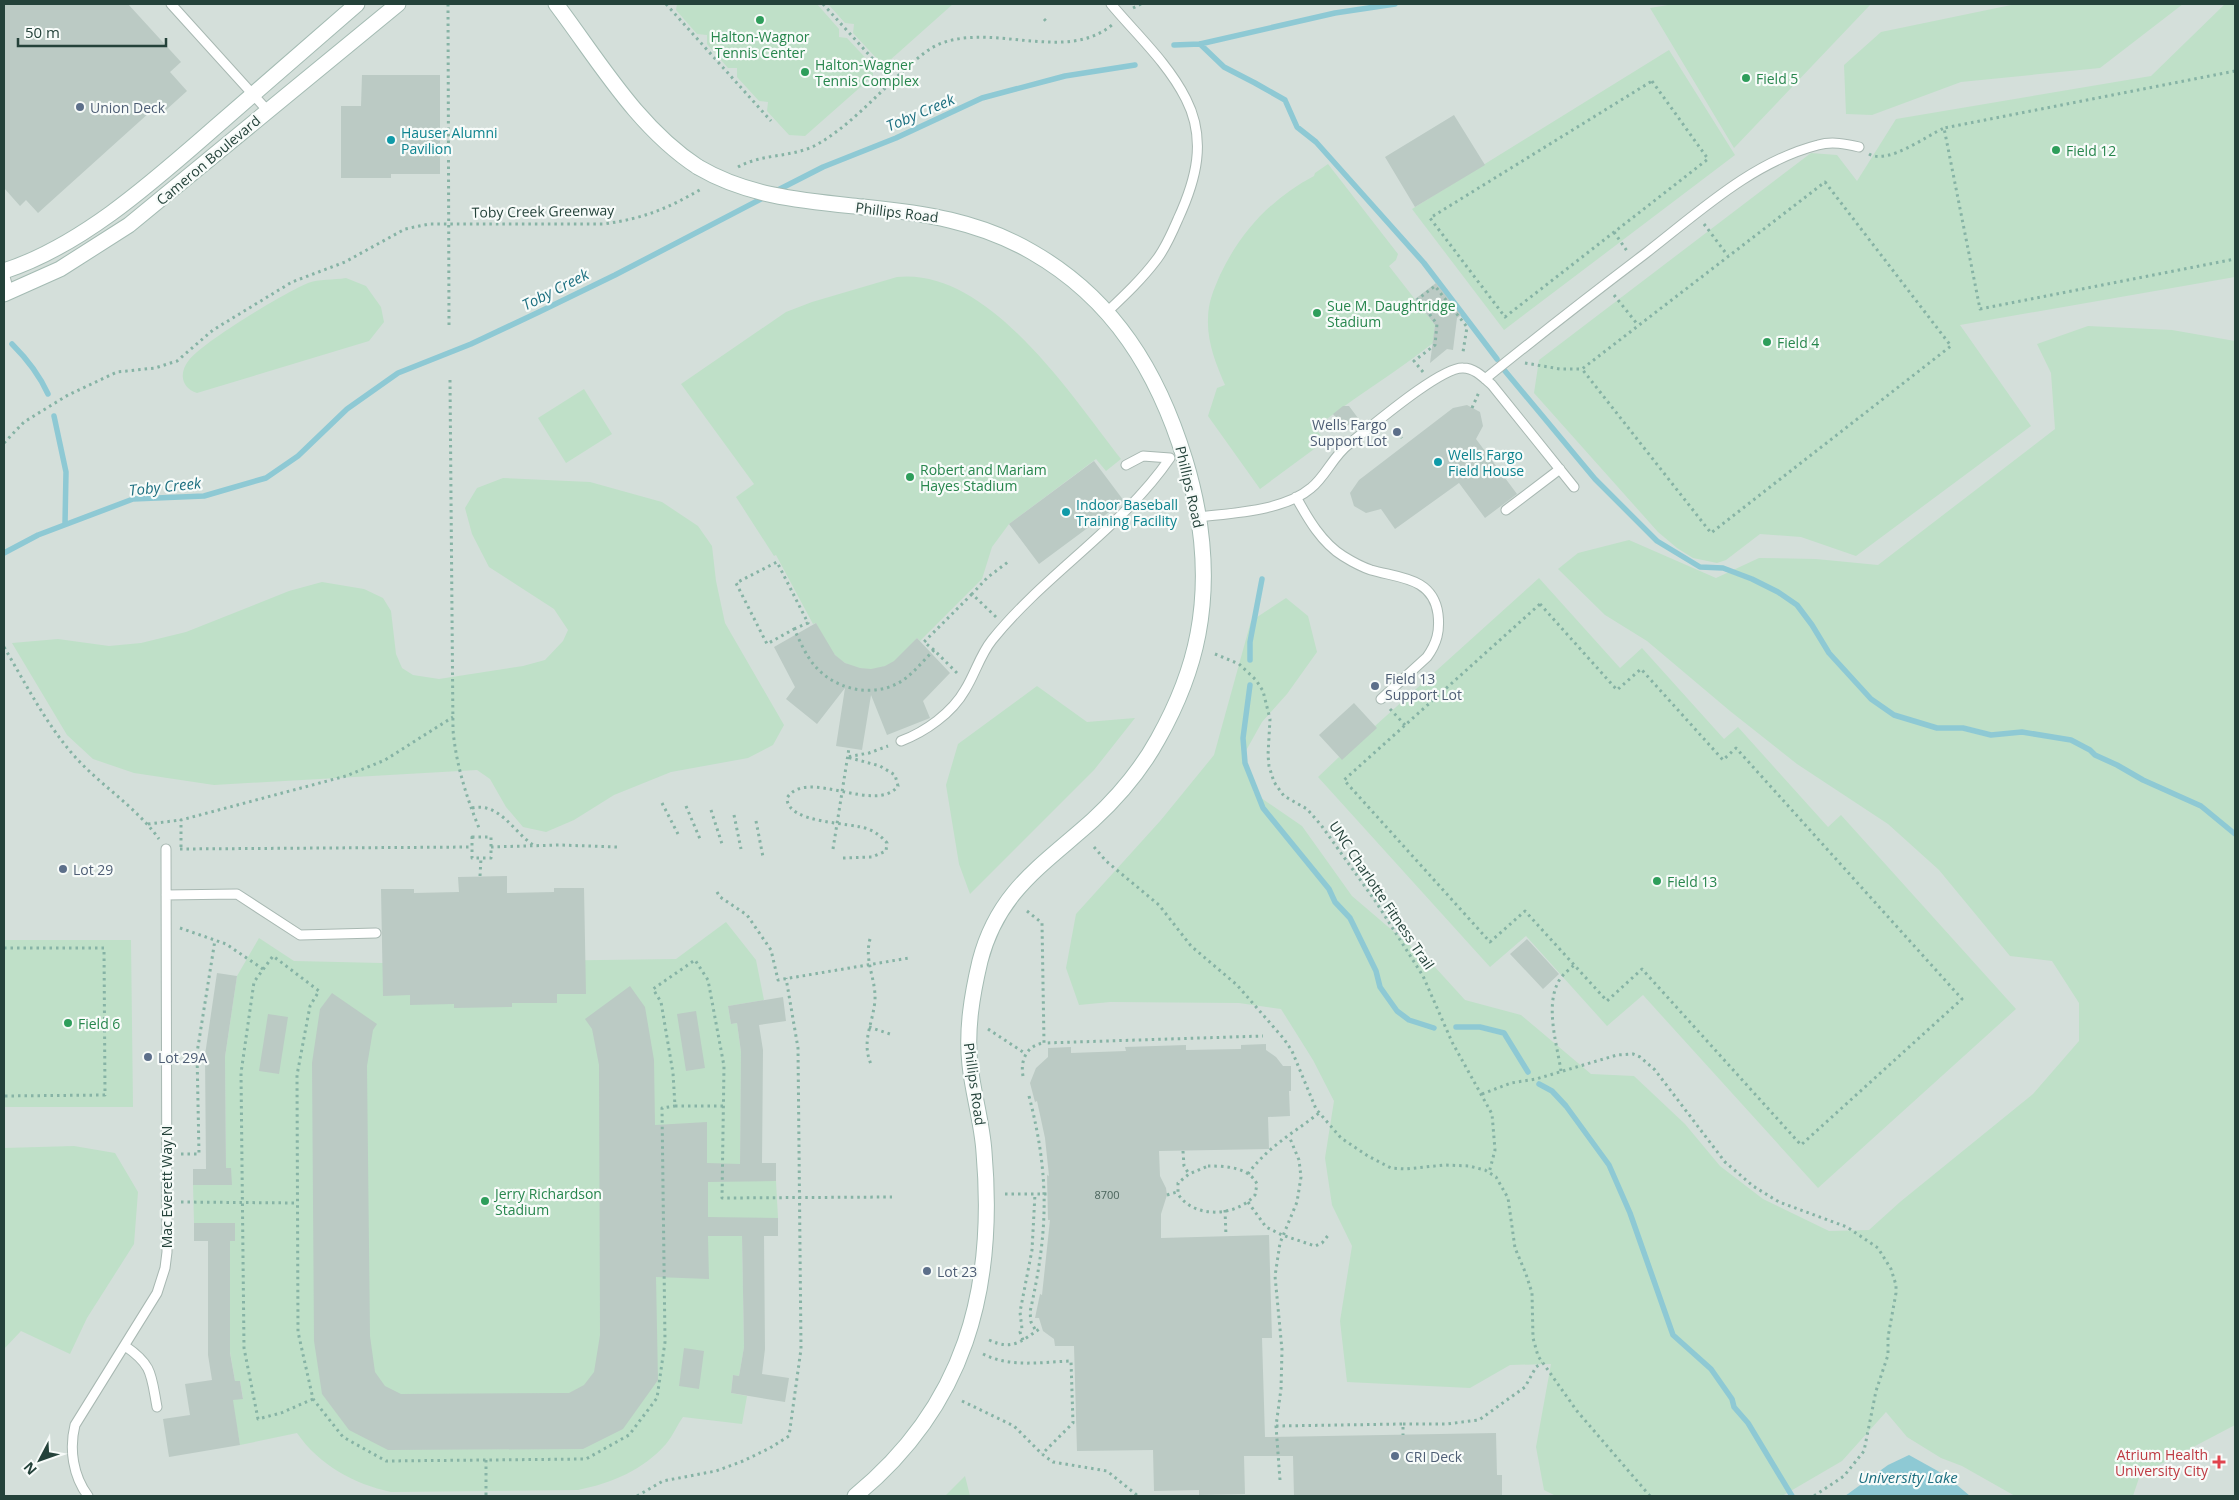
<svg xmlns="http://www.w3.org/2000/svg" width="2239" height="1500" font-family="'Open Sans',sans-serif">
<rect width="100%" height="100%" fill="#e6efeb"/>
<path fill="#d4dfda" d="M4 4H2235V1496H4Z"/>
<path fill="#bfe0c8" d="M677 4H817L839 29V37L847 38 873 66V76L805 136 789 135 767 111 768 102 759 101 737 77V68H728L707 44V35L697 34 676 10Z
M828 4H953L889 61H879L853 33 854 24 845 23Z
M1674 4H1871L1734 148 1650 8Z
M2016 4H2183L2100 68 1961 82 1872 115 1846 114 1844 65 1881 32Z
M2225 4H2235V277L1960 325 2031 426 1856 556 1801 537 1760 534 1726 560 1717 563 1693 558 1677 548 1658 532 1534 393 1539 360 1811 153 1837 155 1857 181 1896 119 2151 76Z
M1669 50 1735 155 1504 330 1412 209Z
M1328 164 1398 254 1396 260 1389 266 1435 325 1433 343C1395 373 1353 398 1315 428L1325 441 1260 489 1208 416 1217 388 1225 385C1216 364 1207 342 1208 319 1208 302 1214 289 1220 275 1241 231 1271 199 1314 176L1315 173Z
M897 277C989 267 1072 397 1121 459L1106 471 1096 459 1009 524 992 547 982 579 920 641 917 638C910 646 903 654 895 661 877 674 848 671 834 654 826 645 821 633 816 623L813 624 776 555 774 556 736 497 754 484 681 384 786 312 812 302Z
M346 278 366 286 381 307 384 322 369 341 197 393C182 388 178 374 189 360 203 342 284 293 308 283 318 279 334 280 346 278Z
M2088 326 2172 330 2235 341V1425L2140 1475 2133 1496H2015L1962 1466 1941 1458 1907 1437 1886 1412 1842 1461 1782 1496H1556L1544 1490 1536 1447 1551 1364 1510 1365 1470 1388 1347 1382 1340 1321 1352 1246 1332 1205 1325 1158 1334 1101 1313 1060 1281 1009 1239 1003 1110 1002 1079 1005 1066 968 1076 914 1161 820 1214 755 1251 621 1286 598 1308 616 1317 652 1287 694 1262 722 1243 756 1254 793 1302 826 1352 896 1434 966 1465 1000 1521 1015 1591 1074 1634 1076 1685 1124 1720 1166 1763 1199 1829 1231 1869 1230 1900 1202 2033 1094 2079 1041V1003L2052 961 2010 956 1939 870 1888 824 1797 764 1730 711 1647 641 1605 615 1558 569 1578 553 1629 540 1716 578 1759 558 1816 559 1878 565 2055 429 2051 373 2037 344Z
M584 389 612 434 566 463 538 418Z
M503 478 590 482 662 502 698 526 712 546 716 581 725 623 784 725 773 745 748 758 671 772 614 795 574 820 546 832 523 827 506 807 490 779 477 770 214 785 134 773 93 759 67 735 12 643 58 639 109 646 141 643 186 632 289 591 322 582 364 589 383 598 391 611 396 654 402 668 413 675 439 679 523 666 545 660 563 641 568 630 554 609 489 567 472 534 465 508 477 488Z
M1539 578 1620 668 1642 648 1724 739 1738 727 1828 827 1841 815 2016 1009 1818 1188 1643 995 1607 1026 1526 936 1490 967 1318 777 1339 757 1342 759 1375 726Z
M1037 686 1087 722 1135 718 1094 770 970 894 959 864 946 785 958 744Z
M726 922 756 960 764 1000 728 1006 731 1024 737 1023 741 1052 740 1164H735V1181H776L778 1218H736L742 1236 744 1347 739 1376 733 1375 731 1393 747 1396 742 1424 683 1417C677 1425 673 1436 666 1444 643 1470 612 1483 578 1490L391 1492C354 1484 319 1465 297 1433L240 1445 232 1400 243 1398 240 1381H235L230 1352V1241H235V1223H194L193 1185 231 1184V1169L226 1168 225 1057 237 976 259 938 294 961 382 963 676 959Z
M4 940H131L133 1107H4Z
M74 1146 115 1153 138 1192 134 1244 87 1318 70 1354 21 1331 4 1349V1148Z
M965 1476 970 1496H945Z"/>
<path fill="#8ec9d4" d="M1909 1455 1945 1475 1970 1496H1845L1888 1465Z"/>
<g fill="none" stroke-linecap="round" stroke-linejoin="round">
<path stroke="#8ec9d4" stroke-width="5.5" d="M1200 44 1224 67 1255 83 1285 100 1297 127 1316 142 1424 263 1497 359
M1174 45 1200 44 1335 13 1395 4
M776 191 823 167 896 138 982 98 1065 76 1135 65
M12 344C27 359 39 374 48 394
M1505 371 1595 479 1657 541 1700 567 1723 568 1752 579 1778 592 1797 605 1812 625 1829 653 1871 699 1894 715 1937 728H1963L1991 735 2022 732 2071 740 2090 750 2095 755 2117 765 2143 780 2201 806 2235 834
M54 416 66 472 65 524
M4 553 38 535 133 499 204 496 266 478 298 456 347 409 398 373 471 344 539 312 615 275 765 197
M1250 660V642L1262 579
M1250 685 1243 738 1245 763 1263 808 1329 889 1335 902 1350 918 1376 971 1380 987 1397 1011 1409 1020 1434 1028
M1456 1027H1480L1504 1033 1528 1072
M1539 1084 1552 1091 1566 1106 1609 1165 1630 1213 1673 1335 1711 1369 1732 1399 1734 1407 1748 1423 1792 1496"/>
</g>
<path fill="#bbcac4" d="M4 4H128L181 62 170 72 187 91 166 110 160 103 38 213 26 200 20 206 4 188Z
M362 75H440V174H391V178H341V106H361Z
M1454 115 1485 165 1415 207 1385 157Z
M1436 283 1461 315 1457 318 1453 350 1447 349 1430 363 1435 325 1415 299Z
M1467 405 1480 412 1483 426 1476 439 1517 494 1485 518 1459 483 1395 529 1381 509 1366 513 1354 506 1350 493 1359 480 1453 408Z
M1343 406H1349L1358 418 1344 428 1333 414Z
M1094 461 1124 501 1039 564 1009 524Z
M816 623 835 655 845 663 860 668 871 669 885 666 894 661 917 638 950 673 923 701 930 718 887 735 871 695 862 750 836 746 845 688 817 724 786 699 795 687 774 647Z
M1354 703 1377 728 1342 760 1319 735Z
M507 876V893L554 892V888H584L586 994H557V1003H512V1007L454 1008V1004L410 1005V995L383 996 381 889H414V893L459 892 458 877Z
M1527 939 1559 974 1543 989 1510 954Z
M217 973 237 976 225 1057 226 1168H231L232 1185H193V1169H206L205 1055Z
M630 986 645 1007 654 1060 655 1125 707 1122V1163L740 1164 741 1052 737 1023 731 1024 728 1006 783 997 786 1021 759 1025 763 1050 762 1163H776V1181L708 1182V1217L778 1218V1236H764L765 1349 762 1374 789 1378 785 1402 731 1393 733 1375 739 1376 744 1347 742 1236H708L709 1279 656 1277 658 1380 623 1429 583 1449 388 1450 349 1430 322 1394 314 1341 312 1063 320 1009 332 993 377 1024 373 1030 367 1066 370 1336 375 1372 385 1386 401 1394 569 1393 584 1385 594 1372 600 1335 599 1065 592 1029 585 1019Z
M696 1011 705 1068 686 1071 677 1014Z
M268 1014 288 1017 279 1074 259 1071Z
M1266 1044V1050L1276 1057 1283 1066H1291V1091H1289L1290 1116 1268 1117 1269 1149 1159 1151 1160 1176 1166 1188 1167 1195 1161 1214V1238L1269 1235 1272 1338H1262L1265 1437 1496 1433 1497 1475H1502V1496H1294L1293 1456H1244L1245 1494 1199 1495V1490L1154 1491 1153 1450 1077 1451 1074 1346H1055L1054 1339 1043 1331 1039 1318H1035L1040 1294 1042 1295 1050 1220H1048L1047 1175 1049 1176 1045 1138 1037 1101 1035 1102 1030 1083 1036 1068 1048 1057V1048L1071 1047V1053L1126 1051 1125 1047 1186 1045V1050L1241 1049V1045Z
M194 1223H235V1241H230V1353L235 1381H240L243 1399 233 1400 240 1445 169 1457 163 1419 190 1415 185 1384 212 1380 208 1355V1241H194Z
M684 1348 704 1351 699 1389 679 1386Z"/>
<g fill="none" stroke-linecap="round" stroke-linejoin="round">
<defs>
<path id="lane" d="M171 4 267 110
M4 273 9 292
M1107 312C1125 295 1142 279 1157 259 1166 247 1172 233 1178 219 1196 180 1207 140 1186 99 1168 63 1136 34 1111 4
M1485 379C1538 336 1592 294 1646 253 1699 212 1752 162 1818 145 1832 141 1846 144 1859 147
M1296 497C1308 519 1322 543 1343 556 1351 561 1362 567 1371 570 1398 578 1433 577 1438 614 1440 631 1437 643 1427 657L1381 699
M1506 510 1560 469
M1199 517C1232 513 1284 511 1311 488 1326 476 1333 456 1349 444 1370 428 1440 367 1463 368 1475 368 1484 378 1492 385L1574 487
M901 741C925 732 952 713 965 690 975 674 980 655 992 640 1045 574 1122 528 1170 458L1143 456 1126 465
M166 895 237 894 300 935 376 933
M125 1346C153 1365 151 1375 157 1407
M88 1496C73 1476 69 1449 75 1425L157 1293 165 1268 167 1252 166 849"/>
<path id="secondary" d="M556 4C599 61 637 127 698 167
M4 271C84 245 157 178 219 124 265 84 311 44 357 4
M4 294 60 269 129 225 398 4
M855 1496C965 1406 996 1290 984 1152 982 1122 973 1094 970 1065 966 1030 972 995 980 961 998 891 1043 865 1093 820 1119 796 1141 770 1158 739 1176 707 1191 671 1198 634 1209 576 1202 516 1185 460 1158 372 1114 299 1032 252 979 221 923 213 863 207"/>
</defs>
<use href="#lane" stroke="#a8b8b2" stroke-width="11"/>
<use href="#secondary" stroke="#a4bbb3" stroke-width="17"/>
<path stroke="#86b3a5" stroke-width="3" stroke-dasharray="2.5 4" stroke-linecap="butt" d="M448 4 449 326
M666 4 771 121
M823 4 881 68
M1133 8 1141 4
M1044 19 1047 22
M2235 71 1944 128 1980 309 2235 259
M1652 81 1708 159 1505 317 1430 218Z
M1869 154C1888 165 1926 136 1944 128
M738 167C763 153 793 158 818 144 849 126 876 96 902 72 915 61 928 47 945 42 998 25 1067 62 1112 25
M1704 224 1728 256
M1614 232 1627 251
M1614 295 1638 325
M1525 363 1560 369H1582L1825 182 1951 346 1711 533 1582 369
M1423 372 1414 361 1435 345 1437 324 1418 299 1435 286 1467 327 1463 352
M450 380 453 730C456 764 466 796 479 828
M1472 408 1479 392
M1394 427 1402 438
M4 443 24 422 68 395 117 372 155 368 177 361 213 330 292 282 345 262 405 229 429 224H604C645 218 667 209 703 188
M1540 604 1617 690 1641 669 1723 760 1736 748 1962 999 1801 1145 1642 969 1607 1001 1525 911 1490 942 1344 780Z
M996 617 972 594 988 577 1008 562
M794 629 808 623 777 562 736 583 767 644 794 629C800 641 806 656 815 666 837 692 879 699 906 678 916 670 925 659 934 650L959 675
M4 647C27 686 47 726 77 759 103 787 137 808 159 839
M934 650 924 642 972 594
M1215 654 1239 664 1256 680 1263 691 1270 719 1268 755 1269 766 1274 782 1284 796 1307 809 1321 825 1376 902 1423 976 1452 1042 1492 1114 1495 1150 1489 1173
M1390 709 1405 725
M662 803 678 834
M686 806 700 839
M472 808C499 802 513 831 533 845
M711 810 722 844
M734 815 741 849
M756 821 763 857
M148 824 181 820
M472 837H491V858H472Z
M181 847V820L346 776 385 760 453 717
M491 847 560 845 617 847
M1094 847 1106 861 1159 905 1191 946 1237 985 1284 1039 1292 1051 1316 1109 1341 1138 1368 1156 1391 1168 1406 1169 1444 1165 1469 1166 1485 1170 1496 1177 1508 1198 1515 1248 1526 1274 1532 1293 1533 1338 1538 1356 1577 1411 1650 1496
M180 849 472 847
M833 849 849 748
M843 858 872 857 886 851 887 843C882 837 876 832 868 829 850 822 787 824 787 798 806 767 876 815 898 786L895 775 880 766 847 757 869 753 888 746
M480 876 481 858
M717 892 720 897 747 915 771 950 778 980 909 958
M1027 911 1042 923 1044 1043 1263 1036
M180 928 226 944 263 969
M870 939C864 961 876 979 875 1000 873 1024 861 1041 871 1064
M4 948H104L105 1095 4 1096
M869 1027 893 1035
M988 1029 1026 1054
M1561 1071C1557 1044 1544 1004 1560 979 1564 973 1570 969 1574 965
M1023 1076C1020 1060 1027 1045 1044 1043
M1482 1094 1511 1083 1536 1079 1617 1055 1633 1054 1640 1057 1655 1070 1725 1162 1753 1186 1779 1202 1847 1227 1878 1248 1891 1269 1896 1285V1293L1888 1337V1355L1876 1391 1864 1451 1844 1476 1814 1496
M1029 1096C1050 1177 1048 1232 1030 1312L1031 1322 1036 1331
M723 1106H675L673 1073 661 1002 653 989 695 960 708 980 724 1066 722 1198 892 1197
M1183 1151 1184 1166 1189 1174
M181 1154H199L197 1053 215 940
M1208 1166C1225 1166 1249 1167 1257 1184L1255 1195C1236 1217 1194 1219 1178 1194V1183L1189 1174Z
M1248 1174C1266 1148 1295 1132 1319 1113
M1005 1194H1048
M1167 1195 1177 1192
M181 1202 297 1203
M1248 1202 1266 1227 1282 1235 1315 1246 1322 1243 1330 1233
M1225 1210 1226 1236
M989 1340C1013 1351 1021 1341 1041 1328
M1023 1340 1020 1332 1022 1329 1020 1312 1032 1250 1035 1194
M983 1354C1011 1368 1041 1362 1071 1361L1073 1423 1042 1454
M313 1399 281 1413 258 1419 244 1348 241 1073 254 982 273 956 319 991 310 1006 297 1075 298 1332 313 1399 343 1437 386 1461 586 1459 629 1435 657 1398 665 1342 662 1108 675 1106
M962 1401 1014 1426 1042 1454 1053 1462 1107 1471 1138 1496
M1403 1424H1446L1479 1420 1525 1387 1536 1367 1542 1363
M1276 1426 1403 1424V1435
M486 1460V1496
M1280 1480 1276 1426 1281 1389 1282 1350 1275 1276 1280 1243 1297 1202 1301 1177 1299 1160 1289 1136
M637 1496 663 1481 716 1471 743 1461 770 1448 789 1436 801 1349 798 1048 786 978"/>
<use href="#lane" stroke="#fff" stroke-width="9"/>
<use href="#secondary" stroke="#fff" stroke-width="15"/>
<defs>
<path id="secondary-bridge" d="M698 167C749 197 805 201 863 207"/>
</defs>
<use href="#secondary-bridge" stroke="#a4bbb3" stroke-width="17" stroke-linecap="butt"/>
<use href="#secondary-bridge" stroke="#fff" stroke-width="15"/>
</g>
<g fill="#2e9e5b" stroke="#f7fbf9" stroke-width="2">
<circle cx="760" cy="20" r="5"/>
<circle cx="805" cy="72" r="5"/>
<circle cx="1746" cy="78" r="5"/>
<circle cx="2056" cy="150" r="5"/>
<circle cx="1317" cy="313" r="5"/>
<circle cx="1767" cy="342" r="5"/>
<circle cx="910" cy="477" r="5"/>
<circle cx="1657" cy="881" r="5"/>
<circle cx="68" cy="1023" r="5"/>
<circle cx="485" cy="1201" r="5"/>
</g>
<g fill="#5c6f8a" stroke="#f7fbf9" stroke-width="2">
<circle cx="80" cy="107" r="5"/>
<circle cx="1397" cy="432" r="5"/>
<circle cx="1375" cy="686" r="5"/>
<circle cx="63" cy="869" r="5"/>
<circle cx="148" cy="1057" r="5"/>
<circle cx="927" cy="1271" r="5"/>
<circle cx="1395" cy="1456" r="5"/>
</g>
<g fill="#0f9aa8" stroke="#f7fbf9" stroke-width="2">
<circle cx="391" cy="140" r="5"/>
<circle cx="1438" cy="462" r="5"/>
<circle cx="1066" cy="512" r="5"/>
</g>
<path fill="#e0444e" stroke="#f7fbf9" stroke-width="2" d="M2216.5 1454.5h5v5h5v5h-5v5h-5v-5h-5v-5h5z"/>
<g text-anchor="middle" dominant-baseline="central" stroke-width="4.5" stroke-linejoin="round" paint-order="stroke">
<g font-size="11" fill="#4a645c">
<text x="1107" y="1194">8700</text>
</g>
<g font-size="14" fill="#27864d" stroke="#f7fbf9" text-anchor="start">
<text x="760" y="36" text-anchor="middle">Halton-Wagnor<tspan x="760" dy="16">Tennis Center</tspan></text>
<text x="815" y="64">Halton-Wagner<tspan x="815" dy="16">Tennis Complex</tspan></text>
<text x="1756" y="78">Field 5</text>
<text x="2066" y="150">Field 12</text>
<text x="1327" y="305">Sue M. Daughtridge<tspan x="1327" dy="16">Stadium</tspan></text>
<text x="1777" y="342">Field 4</text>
<text x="920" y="469">Robert and Mariam<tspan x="920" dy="16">Hayes Stadium</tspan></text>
<text x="1667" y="881">Field 13</text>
<text x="78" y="1023">Field 6</text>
<text x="495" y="1193">Jerry Richardson<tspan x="495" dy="16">Stadium</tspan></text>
</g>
<g font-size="14" fill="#4e5e75" stroke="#f7fbf9" text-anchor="start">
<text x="90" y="107">Union Deck</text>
<text x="1387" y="424" text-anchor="end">Wells Fargo<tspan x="1387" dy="16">Support Lot</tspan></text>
<text x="1385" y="678">Field 13<tspan x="1385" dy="16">Support Lot</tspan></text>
<text x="73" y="869">Lot 29</text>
<text x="158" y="1057">Lot 29A</text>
<text x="937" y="1271">Lot 23</text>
<text x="1405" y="1456">CRI Deck</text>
</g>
<g font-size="14" fill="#0d838f" stroke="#f7fbf9" text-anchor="start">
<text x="401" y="132">Hauser Alumni<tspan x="401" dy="16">Pavilion</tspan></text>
<text x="1448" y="454">Wells Fargo<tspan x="1448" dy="16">Field House</tspan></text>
<text x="1076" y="504">Indoor Baseball<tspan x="1076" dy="16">Training Facility</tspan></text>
</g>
<g font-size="14" fill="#24423a" stroke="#f7fbf9">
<text transform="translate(208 160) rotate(-40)">Cameron Boulevard</text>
<text transform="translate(543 211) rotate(-1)">Toby Creek Greenway</text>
<text transform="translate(897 212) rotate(7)">Phillips Road</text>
<text transform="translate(1190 487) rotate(77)">Phillips Road</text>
<text transform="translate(1382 895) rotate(56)">UNC Charlotte Fitness Trail</text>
<text transform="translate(975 1084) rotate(82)">Phillips Road</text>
<text transform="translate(166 1187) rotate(-90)">Mac Everett Way N</text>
</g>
<g font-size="14" fill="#be3a42" stroke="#f7fbf9" text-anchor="end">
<text x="2208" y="1454">Atrium Health<tspan x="2208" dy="16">University City</tspan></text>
</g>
<g font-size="15" font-style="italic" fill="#1c6f80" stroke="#f7fbf9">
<text transform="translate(920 112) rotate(-23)">Toby Creek</text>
<text transform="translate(555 289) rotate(-27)">Toby Creek</text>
<text transform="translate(165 486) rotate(-6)">Toby Creek</text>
<text x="1908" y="1477">University Lake</text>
</g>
</g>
<rect width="2239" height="1500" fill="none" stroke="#24423a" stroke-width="10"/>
<g transform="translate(40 1460) rotate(229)" stroke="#f7fbf9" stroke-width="4" paint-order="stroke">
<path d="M0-4L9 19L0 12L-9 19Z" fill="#24423a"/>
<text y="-8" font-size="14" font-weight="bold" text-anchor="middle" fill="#24423a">N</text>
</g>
<path d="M18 38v8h148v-8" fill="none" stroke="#24423a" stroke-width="2.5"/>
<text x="25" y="38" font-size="15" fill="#24423a" stroke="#f7fbf9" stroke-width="4" paint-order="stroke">50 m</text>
</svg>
